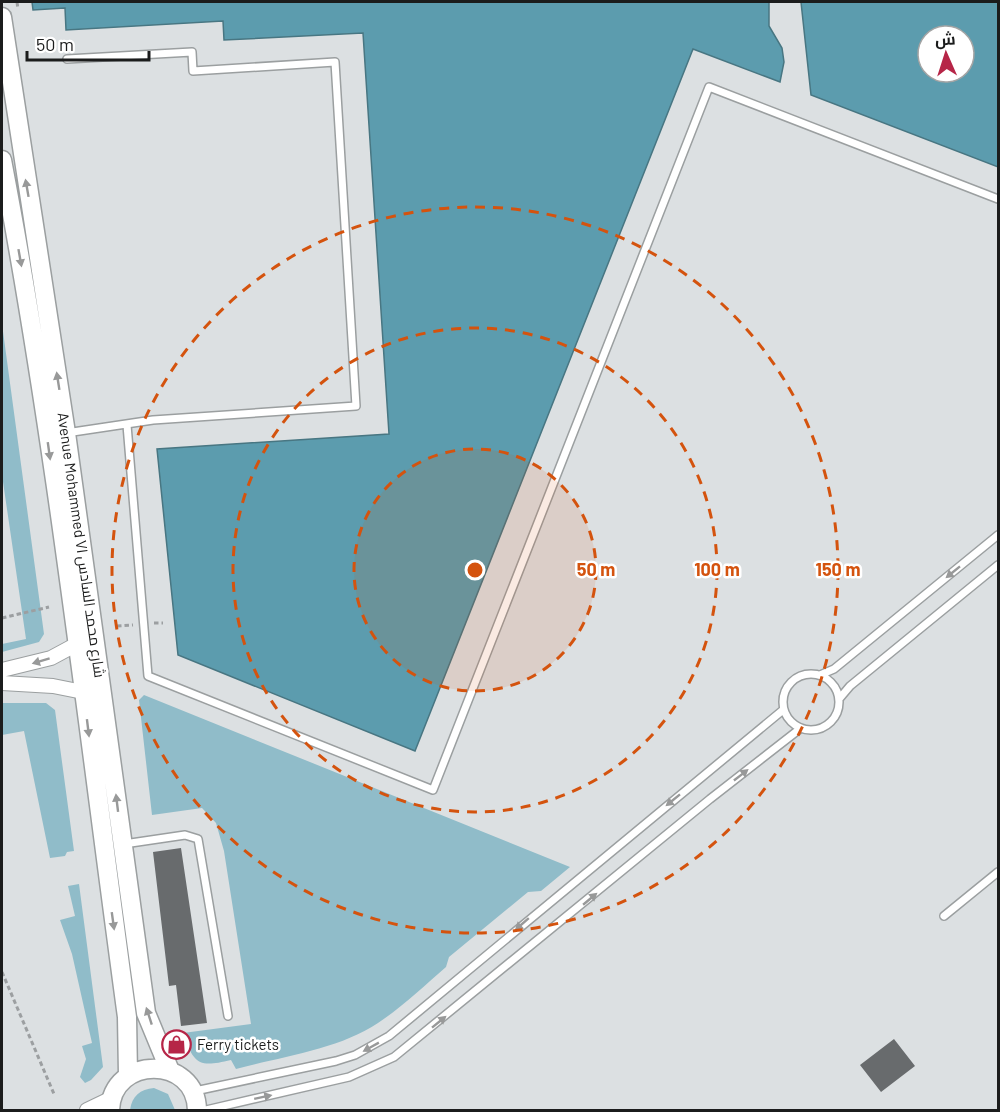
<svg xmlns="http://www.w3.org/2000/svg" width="1000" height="1112" font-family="Barlow,Cairo,sans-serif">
<rect width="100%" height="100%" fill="#dce0e2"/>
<path fill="#90bcc9" d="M2 324 44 634 39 642 2 652V644L26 639 2 475Z
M144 695 570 867 541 891 528 892 449 957 446 967C424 986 402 1007 378 1023 340 1049 280 1057 236 1069L231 1060C198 1068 194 1064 183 1033L251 1024 224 851 216 823 202 808 152 815 139 700Z
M2 703H46L55 710 74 851 67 852 65 856 50 858 24 731 2 735Z
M79 884 103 1067 91 1080 85 1083 80 1077 86 1059 82 1046 92 1043 72 954 60 920 75 916 68 886Z
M154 1088 168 1094 175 1110H130C132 1096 140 1089 154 1088Z"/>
<path fill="#5c9cae" stroke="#487682" stroke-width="1.5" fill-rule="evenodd" d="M32 2H769V26L782 48 784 62 780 82 693 49 415 751 178 655 157 449 389 434 363 33 224 40 223 21 66 30 65 8 33 10Z
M801 2H998V167L811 95ZM928 36H964V72H928Z"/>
<path fill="#686b6d" d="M181 848 207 1023 181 1026 176 985 169 986 153 852Z
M894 1039 915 1066 881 1092 860 1065Z"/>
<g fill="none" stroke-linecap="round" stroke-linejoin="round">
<defs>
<path id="service" d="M127 425 148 676 433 790 709 87 998 199
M66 433 153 420 356 406 335 62 193 71 192 52 67 59
M783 702a28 28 0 1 1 56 0a28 28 0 1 1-56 0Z
M820 675 834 669 998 535
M839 699 850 686 998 565
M124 844 185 835 198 839 228 1016
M944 916 998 872
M195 1091 336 1061 355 1055 389 1036 783 710
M206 1110 349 1077 394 1057 710 799 801 728"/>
<path id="minor" d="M2 670 51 658 77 644
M2 683 53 686 83 692
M87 1110 112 1098"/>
<path id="secondary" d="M2 17 66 433 146 1013 170 1071
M2 160C56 443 88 731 127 1017L128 1075
M110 1110C112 1055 196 1055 197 1110"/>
</defs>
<use href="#service" stroke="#9b9fa0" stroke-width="10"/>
<use href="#minor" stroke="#9b9fa0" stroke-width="16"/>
<use href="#secondary" stroke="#9b9fa0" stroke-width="21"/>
<path stroke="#9c9fa1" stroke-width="3" stroke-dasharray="4.5 3" stroke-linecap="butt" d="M17 2 18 9
M2 618 49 607
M154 623H163
M117 626 133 625
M2 972 54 1094"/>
<use href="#service" stroke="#fff" stroke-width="7"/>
<use href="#minor" stroke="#fff" stroke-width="14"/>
<use href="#secondary" stroke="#fff" stroke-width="18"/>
</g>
<defs><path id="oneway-solid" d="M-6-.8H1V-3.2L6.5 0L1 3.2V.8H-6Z" transform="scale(1.5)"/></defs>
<g fill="#989999">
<use href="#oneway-solid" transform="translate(27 188) rotate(-100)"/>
<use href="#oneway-solid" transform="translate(20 258) rotate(80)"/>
<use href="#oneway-solid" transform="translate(58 381) rotate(-99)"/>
<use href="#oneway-solid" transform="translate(49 451) rotate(82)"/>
<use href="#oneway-solid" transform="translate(953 572) rotate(141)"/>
<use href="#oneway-solid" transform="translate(41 661) rotate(163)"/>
<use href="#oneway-solid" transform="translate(88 728) rotate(83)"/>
<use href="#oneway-solid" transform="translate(741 775) rotate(-38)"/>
<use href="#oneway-solid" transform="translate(673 800) rotate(141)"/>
<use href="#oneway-solid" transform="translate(117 803) rotate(-97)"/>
<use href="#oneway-solid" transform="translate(590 899) rotate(-40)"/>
<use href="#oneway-solid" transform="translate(113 921) rotate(82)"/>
<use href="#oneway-solid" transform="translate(522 924) rotate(139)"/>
<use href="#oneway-solid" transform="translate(149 1016) rotate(-108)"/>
<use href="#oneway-solid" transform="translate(439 1022) rotate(-39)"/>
<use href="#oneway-solid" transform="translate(371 1047) rotate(151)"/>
<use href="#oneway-solid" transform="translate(263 1097) rotate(-12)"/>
</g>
<circle cx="475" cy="570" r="121" fill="#d4530e" fill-opacity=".12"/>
<g fill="none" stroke="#d4530e" stroke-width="3" stroke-dasharray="10 8">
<circle cx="475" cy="570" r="121"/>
<circle cx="475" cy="570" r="242"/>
<circle cx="475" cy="570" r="363"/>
</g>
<defs>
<symbol id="shop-ring" viewBox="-11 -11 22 22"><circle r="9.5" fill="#fff" stroke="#b62547" stroke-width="1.5"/><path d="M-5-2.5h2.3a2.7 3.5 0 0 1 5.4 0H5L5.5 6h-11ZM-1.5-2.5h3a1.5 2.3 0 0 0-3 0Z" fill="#b62547"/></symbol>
</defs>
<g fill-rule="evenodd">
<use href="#shop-ring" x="160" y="1028" width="33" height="33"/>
</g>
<g text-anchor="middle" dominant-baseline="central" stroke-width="5" stroke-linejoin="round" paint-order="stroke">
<g font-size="15" fill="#1b1c1c" stroke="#fff">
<text transform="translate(82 545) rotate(82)">Avenue Mohammed VI شارع محمد السادس</text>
</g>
<g font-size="15" fill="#1b1c1c" stroke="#fff" text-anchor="start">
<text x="197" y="1044">Ferry tickets</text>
</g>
</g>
<circle cx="475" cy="570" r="9" fill="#d4530e" stroke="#fff" stroke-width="3"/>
<g font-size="18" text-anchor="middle" font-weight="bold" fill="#d4530e" stroke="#fff" stroke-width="5" stroke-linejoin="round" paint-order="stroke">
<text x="596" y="576">50 m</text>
<text x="717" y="576">100 m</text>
<text x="838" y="576">150 m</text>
</g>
<rect width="1000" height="1112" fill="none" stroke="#1b1c1c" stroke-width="6"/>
<g transform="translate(946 54) rotate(357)"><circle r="28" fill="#ffffff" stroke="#a4a4a4" stroke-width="1.5"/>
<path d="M0-4.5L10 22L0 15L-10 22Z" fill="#b62547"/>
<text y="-9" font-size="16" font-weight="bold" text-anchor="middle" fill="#1b1c1c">ش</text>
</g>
<path d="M27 51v9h122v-9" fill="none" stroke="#1b1c1c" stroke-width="3"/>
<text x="36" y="51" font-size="18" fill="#1b1c1c" stroke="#ffffff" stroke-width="4.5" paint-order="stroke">50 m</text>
</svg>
